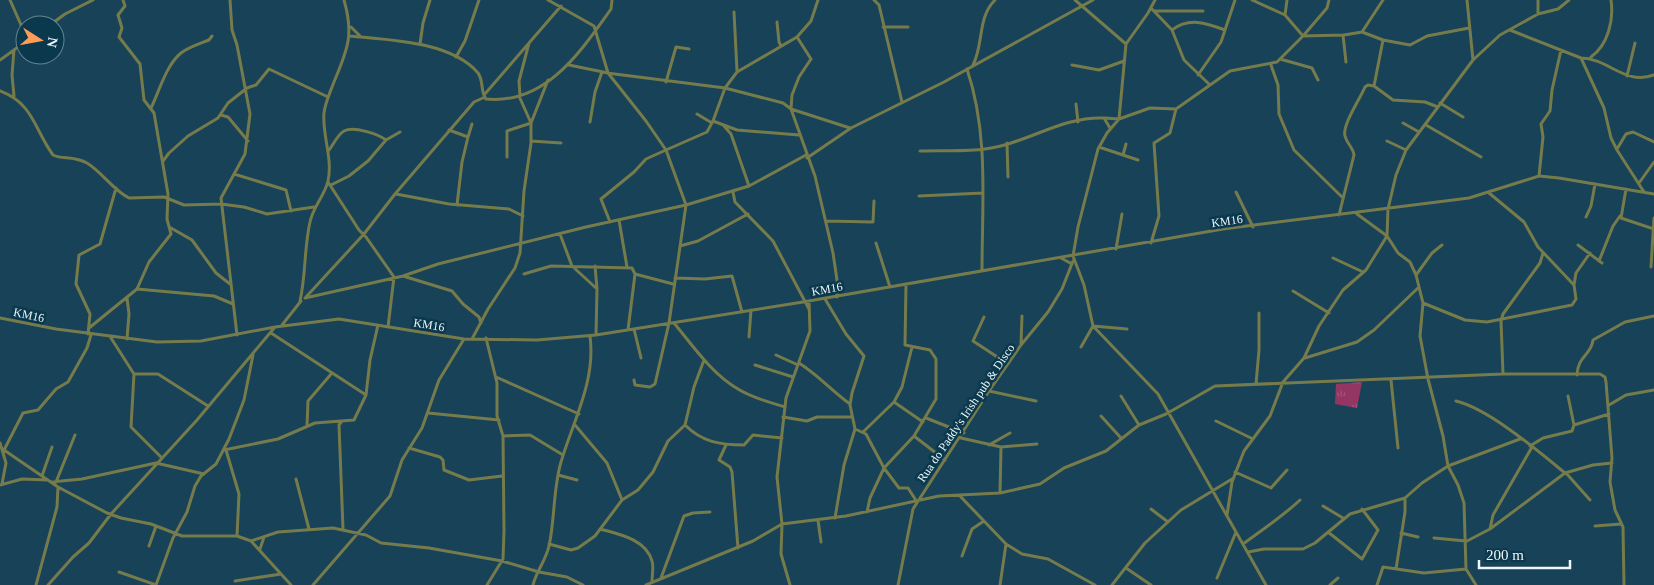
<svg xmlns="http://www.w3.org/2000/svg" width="1654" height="585" font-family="Georgia,serif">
<defs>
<pattern id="grass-tufts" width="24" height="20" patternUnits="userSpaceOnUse" patternTransform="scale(1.25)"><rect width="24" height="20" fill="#943663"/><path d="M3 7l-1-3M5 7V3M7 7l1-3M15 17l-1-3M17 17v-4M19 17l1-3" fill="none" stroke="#a3547a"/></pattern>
</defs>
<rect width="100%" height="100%" fill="#174258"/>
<path fill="url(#grass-tufts)" d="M1362 382 1357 408 1335 404 1336 384Z"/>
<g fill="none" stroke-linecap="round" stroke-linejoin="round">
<path stroke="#767b4c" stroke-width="3" d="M10 0 25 34
M230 0 232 30 237 45 250 114 245 154 221 198 237 335
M548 0 594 26 608 73
M874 0 879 5 902 102
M1075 0 1126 44
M1252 0 1285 15 1303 36
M1467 0 1473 60 1500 35 1538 14 1558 9 1569 0
M1538 0V14
M1151 8 1172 30 1184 60 1210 85
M1155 11H1203
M734 12 737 71
M1285 15 1287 0
M777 22 779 42 781 46
M50 25 65 14 93 0
M351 27 361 37
M883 27H908
M1172 30C1189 17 1206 23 1225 30
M1510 30 1581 58C1608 58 1625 86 1654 75
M1362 32 1383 0
M1343 35 1346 62
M350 36C388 40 451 41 478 73 484 81 480 91 486 99 546 105 581 51 611 9L612 0
M1303 36 1344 35 1362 32 1383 40 1410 45 1427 36 1469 28
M797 37 811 59 799 77 792 95 791 109 815 176 833 253 837 280V297
M1383 40 1374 86 1393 100 1425 102 1438 107
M420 44 423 23 430 0
M14 50 12 75 14 96
M456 57 465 41 479 0
M1591 57C1608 45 1614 20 1611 0
M1581 58 1604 108 1611 138 1617 150 1644 192
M1280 59 1312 68 1318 80
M0 60 25 42
M569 65 608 73 646 121 666 150 686 205 669 323 655 384 650 387 635 385 634 380
M973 65C984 44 977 18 995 0
M1072 65 1099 70 1124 61
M1271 65 1278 85 1279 114 1294 150 1343 198
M967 69C989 135 982 202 982 271
M607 73 725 88 783 103 791 109 850 128
M1198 75 1221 42 1235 0
M1627 76 1635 43
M666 82 676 47 689 49
M0 91C34 104 34 129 53 155 63 160 72 155 87 163 103 173 113 190 129 198L164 197 184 205 221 204 244 207 267 214 314 207
M484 95 561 6
M520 96 519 81 529 43
M1440 103 1463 117
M1076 104 1078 122
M151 108C159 92 166 65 181 53 189 47 199 44 209 40L212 36
M697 114 712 123
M221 115 228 117 248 141
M1105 118 1119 119 1126 44 1148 13 1155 0
M713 121 737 130 799 135
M590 122 595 92 602 72
M1403 123 1419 132
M1426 125 1481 157
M449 130 468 137 462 162 457 205
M468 137 472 124
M531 141 561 143
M1387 141 1406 150
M1007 143 1008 177
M1099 147 1138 160
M1617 149 1626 134 1633 132 1654 142
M329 150C333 145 338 134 344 131 354 126 378 134 386 140
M666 150 707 132 713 121 725 88 737 72 797 37 811 21 818 0
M920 151C941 150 965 152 985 149 1026 144 1062 116 1104 118L1110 128
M1123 155 1126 144
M507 157V131L531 123 519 96
M807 158 851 128 944 82 1093 0
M163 161 169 153 188 136 218 118 228 103 247 88 256 85 269 69 328 97
M234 174 286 190 291 211
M1539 176 1543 137 1541 124 1550 111 1552 90 1561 50
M328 182 359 230 366 237 394 277 388 327
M1639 183 1654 162
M331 185 349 176 368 161 386 140 400 132
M749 186 806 155
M1626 189 1621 218 1654 229
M733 192 735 202 773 241 809 309
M1236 192 1253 227
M1489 193 1524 222 1538 247 1573 284
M396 194 449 204 509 209 523 216
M919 196 983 193
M1357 214 1387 236 1398 253 1410 262 1416 275 1423 303 1420 336 1428 379 1443 436 1448 466 1458 485 1464 503 1466 569 1476 585
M1339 215 1354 155C1353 147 1347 144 1345 136 1342 125 1360 99 1365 87L1368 85 1374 86
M1586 217 1591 206 1595 184
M619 220 627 267
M826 221 873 222 874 201
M610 222 601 199 634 172 646 159 666 150
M171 228 192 240 216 273 230 284
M560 234 572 266 597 289
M876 243 890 287
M1151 243 1159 216 1154 143 1170 133 1176 109
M1578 245 1602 263
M680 246 698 241 748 214
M1116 249 1122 214
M1061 258 1072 264
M1333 258 1363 272
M1599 261 1613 226 1620 216
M595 266 597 289 596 335
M1651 267 1654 218
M524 274 551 266 632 268 635 274 628 330
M635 274 673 284
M1416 275 1432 253 1442 245
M403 276 452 291 463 304 479 317 481 323
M675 278 705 279 732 276 742 312
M906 284 905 345 930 350 936 359V399L914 436 945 460
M137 289 214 296 233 304
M1293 291 1329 313
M306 297 364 234 395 194 474 102 485 97
M305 298 403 276 438 264 586 227 686 205 749 186 731 134 724 126
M825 299 846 334 864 356 852 393 850 405 855 429 844 465 835 518
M300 301C306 275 304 248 310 222 313 207 325 195 328 181 333 158 322 135 324 113 325 104 329 95 332 87 346 52 355 38 344 0
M1423 303 1465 320 1487 322 1572 305 1576 299 1574 285 1576 273 1590 253
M984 317 973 341 1008 364
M0 318 56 329 157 342 201 341 275 327 339 319 464 339 537 340 596 335 803 302 1223 229 1469 198 1539 176 1559 178 1654 194
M674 323C693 346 712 374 738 389 752 398 769 402 785 407
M282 325 301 301
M89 328 137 289 149 262 171 234 167 219 168 194 154 113 144 100 140 64 119 37 122 28 118 15 125 6 123 0
M634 329 641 358
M271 333 366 395
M88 334 90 314 76 284 79 255 100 244 116 188
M749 337 751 310
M111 338 134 374 131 427 161 457
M486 338 497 383V416L503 436 504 531 503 559 487 585
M127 339 129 314 127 298
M472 339 488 309 515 268 520 253 524 191 531 143V123L548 80
M1021 344 1022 316
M912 347 902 387 894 402 923 422
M1081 347 1093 326 1127 329
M776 355 798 365
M1305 358 1357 342 1374 330 1418 288
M799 363C818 375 832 391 850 404
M755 365 793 377
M134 374H158L208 406
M1503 374 1501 321 1503 314 1540 263 1543 253
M1577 375C1578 355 1591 356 1593 340L1625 322 1654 316
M496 377 579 414
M1391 380 1398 448
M1256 384 1259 350V313
M989 391 1036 401
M1121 396 1139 425
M1568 396 1574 425
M1456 401C1489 409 1538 451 1565 473L1593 465 1612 463
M1609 405 1626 395 1654 390
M428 413 499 420
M1101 416 1121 438
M783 417 807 421 817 417H851
M926 418 964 433
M342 421 339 425 343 529
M1216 421 1253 439
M575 425 607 463 622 500
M685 425C702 442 720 445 744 445L753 435 782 438
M307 426 308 401 332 373
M855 429 866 434 884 468 899 488H908L917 502
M863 432 894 402
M503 436 530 435 563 455
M961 438 1001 447 1037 444
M0 443 6 463 2 484
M726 445 719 460 730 467 732 472 738 548
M989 445 1010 433
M1530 446 1543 438 1572 431 1574 425 1609 414
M409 448 440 457 443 460 444 470 469 480 502 476
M4 450 58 487 107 513 121 518 151 524 182 536H237L251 541 278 532 333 528 366 535 381 543 429 548 502 561 539 572 567 577 583 585
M4 450 23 413 38 410 56 389 68 382 87 348 91 335
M224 450 278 439 315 423 354 420 366 395 370 360 378 325
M226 450 239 494 237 536
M1235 472 1271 488 1287 470
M1566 473 1590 500
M558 475 577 480
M42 476 52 447
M296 479 309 529
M51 482 82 479 156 463 204 474
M56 482 75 435
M0 485 22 479 47 480
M1000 493 1001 447
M960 496 1006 544 1022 554 1048 559 1095 585
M1323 506 1343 518
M1151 509 1168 522
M867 512 870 498 884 468 914 436
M1227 515 1232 482 1244 451 1270 416 1283 382 1304 358 1319 326 1343 290 1366 270 1387 236 1388 209 1396 175 1406 150 1473 60
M818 520 821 542
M1595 526 1621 524
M600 529C618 534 646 539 652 561 654 566 652 575 652 581
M1490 529 1493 515 1532 447
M1328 532 1362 559 1378 530 1362 509
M1401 533 1418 537
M1434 538 1466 541
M251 541 291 585
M1467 541 1490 529 1565 473
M549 544 571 550 578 548 595 536 622 500 638 490 653 472 668 441 685 425 694 387 704 360
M1243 544C1263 529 1282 517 1300 500
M149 546 156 526
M260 549 264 537
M1248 552 1264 549H1303L1315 543 1350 514 1405 498 1422 483 1448 466 1520 439
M962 556 972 529 984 521
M1126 568 1151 585
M1396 569 1405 512V498
M119 572 156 585
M661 578 684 516 693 513 710 512
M1217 578 1236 532
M235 581 281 574
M36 585 57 507 58 487
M48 585 73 557 89 543 111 514 197 420 275 327
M156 585 173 538 187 512 195 486 201 476 216 464 229 439 244 400 253 355
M313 585 390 496 402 460 422 428 439 380 464 339
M533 585C536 572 546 560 549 546 555 519 553 489 561 462 573 421 596 381 590 336
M646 585 753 541 782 524 846 516 939 496 1000 493 1040 484 1064 468 1106 451 1139 425 1166 414 1215 386 1503 374H1600L1605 377 1606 382 1612 458 1610 482 1615 510 1623 527 1624 585
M790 585 781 554 782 524 777 477 786 398 810 331 809 301
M898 585 913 509 989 391 1021 345 1048 312 1062 289 1073 261
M1000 585 1006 544
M1112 585 1145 543 1181 510 1232 479
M1266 585 1158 394 1093 326 1084 285 1073 256 1078 227 1098 149 1107 133 1119 119 1150 108 1176 109 1230 71 1277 62 1303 36 1327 8 1329 0
M1330 585 1338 578
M1377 585 1383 567 1424 573 1466 569"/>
</g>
<g text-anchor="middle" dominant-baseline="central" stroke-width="5" stroke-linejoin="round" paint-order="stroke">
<g font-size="12" fill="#eef6fa" stroke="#0a384d">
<text transform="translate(1227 221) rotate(-8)">KM16</text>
<text transform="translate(827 289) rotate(-10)">KM16</text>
<text transform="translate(29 315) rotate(12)">KM16</text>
<text transform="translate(429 325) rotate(9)">KM16</text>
<text transform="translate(966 413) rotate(-56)">Rua do Paddy's Irish pub &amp; Disco</text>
</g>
</g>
<g transform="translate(40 40) rotate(101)"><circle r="24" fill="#0a384d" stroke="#658492"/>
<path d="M0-4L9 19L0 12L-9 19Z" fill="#fe9c57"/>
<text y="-8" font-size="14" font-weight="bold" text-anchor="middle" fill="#eef6fa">N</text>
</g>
<path d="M1479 560v8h91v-8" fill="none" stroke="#eef6fa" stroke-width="2.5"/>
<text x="1486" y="560" font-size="15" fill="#eef6fa" stroke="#0a384d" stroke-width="4" paint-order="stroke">200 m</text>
</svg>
